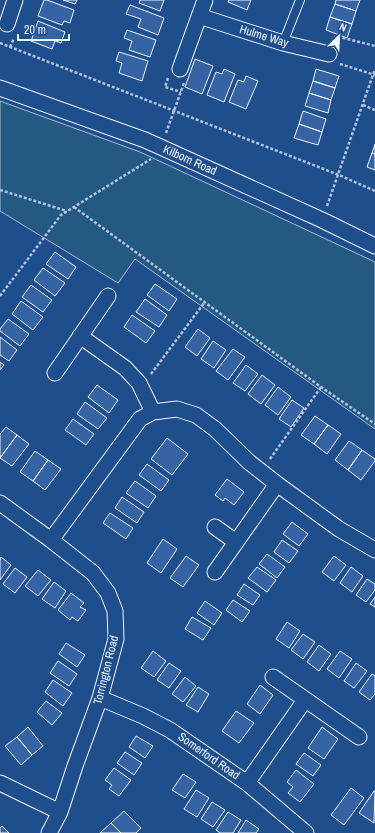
<svg xmlns="http://www.w3.org/2000/svg" width="375" height="833" font-family="'Archivo Narrow',sans-serif">
<rect width="100%" height="100%" fill="#1f4e8c"/>
<path fill="#245a82" stroke="#a8bbd7" d="M0 101 140 152 375 262V429L135 259 118 283 0 211Z"/>
<path fill="#3563a3" stroke="#f2f6ff" d="M44 0H47L74 10 70 23 64 21 62 25 38 16Z
M63 0H77L75 4Z
M140 0H164L160 11 139 3Z
M229 0H251L247 10 228 2Z
M336 0H360L356 11 335 4Z
M335 4 356 11 352 24 330 17Z
M130 5 164 18 158 35 138 27 141 19 126 14Z
M330 17 352 24 347 38 326 30Z
M38 21 65 32 61 43 55 41 52 49 31 41Z
M127 30 156 40 150 57 129 50 132 41 124 38Z
M119 52 148 61 142 81 119 73 122 63 116 61Z
M195 59 213 66 202 94 185 87Z
M224 69 235 74 224 102 207 95 216 72 222 74Z
M316 69 339 76 335 88 313 81Z
M246 76 258 81 246 109 229 102 238 80 244 82Z
M313 81 335 88 331 100 309 93Z
M309 93 331 100 328 113 305 106Z
M303 111 326 119 322 132 299 124Z
M299 124 322 132 318 145 294 138Z
M375 144V154L372 153Z
M372 153 375 154V170L367 167Z
M55 252 76 267 68 279 46 264Z
M43 268 65 283 55 296 34 280Z
M155 284 177 299 169 311 147 295Z
M31 285 52 300 43 312 22 297Z
M145 299 167 315 159 327 136 312Z
M21 301 43 317 33 330 12 314Z
M132 315 155 331 146 343 124 327Z
M8 319 29 334 20 346 0 331V329Z
M198 329 210 338 197 356 185 347Z
M0 337 17 350 9 361 0 355Z
M213 341 226 350 214 368 201 359Z
M233 349 245 357 228 380 216 371Z
M0 362 4 365 0 370Z
M246 365 258 374 245 391 233 383Z
M262 375 275 385 261 404 248 394Z
M97 385 118 400 109 413 88 397Z
M278 387 291 397 278 415 265 405Z
M292 400 304 408 291 427 279 419Z
M85 402 107 418 98 429 77 414Z
M315 416 328 425 314 444 301 435Z
M73 419 94 434 86 445 65 430Z
M328 425 341 434 327 454 314 444Z
M6 427 17 435 0 458V434Z
M17 435 29 444 12 466 0 458Z
M167 438 188 454 172 475 151 459Z
M349 441 362 450 348 470 335 460Z
M362 450 375 459V461L361 480 348 470Z
M35 451 48 460 33 481 20 472Z
M48 460 61 469 45 490 33 481Z
M147 464 169 480 161 491 139 475Z
M227 479 244 492 234 505 225 498 223 501 215 495Z
M135 481 156 496 148 508 126 493Z
M122 497 144 512 137 523 115 508Z
M110 513 133 528 126 539 103 523Z
M292 522 308 534 299 546 283 534Z
M163 539 177 549 161 573 147 563Z
M282 540 298 551 289 563 274 552Z
M267 554 285 567 277 578 259 564Z
M186 556 199 565 183 587 170 578Z
M334 556 346 565 334 581 322 572Z
M1 557 11 565 0 580V559Z
M257 567 276 580 267 592 248 578Z
M351 567 363 576 352 592 340 583Z
M15 568 27 577 15 593 3 584Z
M38 570 51 580 38 596 25 586Z
M367 579 375 584V590L366 602 356 595Z
M54 582 66 591 55 608 42 599Z
M244 584 260 595 253 605 237 595Z
M71 593 84 603 80 607 86 610 78 621 72 617 70 620 58 610Z
M375 597V607L370 604Z
M233 600 250 611 242 622 226 610Z
M205 601 222 613 214 625 197 613Z
M192 617 211 628 203 640 185 629Z
M287 622 300 631 289 648 276 639Z
M303 634 315 642 303 659 291 650Z
M66 643 85 655 77 667 59 654Z
M319 645 331 654 319 671 307 662Z
M153 651 166 661 154 677 141 668Z
M340 651 352 659 339 678 327 669Z
M58 661 77 674 69 686 50 673Z
M169 663 181 671 169 688 157 680Z
M356 663 367 671 354 688 344 681Z
M372 674 375 676V694L370 700 359 692Z
M185 677 196 686 183 702 172 694Z
M53 680 72 693 63 706 45 692Z
M260 685 273 695 260 714 247 704Z
M198 687 209 694 198 712 186 705Z
M46 701 62 713 52 725 37 712Z
M236 711 254 723 239 743 222 731Z
M28 727 43 746 32 755 17 737Z
M322 727 338 739 324 759 308 748Z
M136 736 153 746 145 758 129 747Z
M17 737 32 755 21 765 5 746Z
M125 752 142 763 134 775 117 763Z
M304 753 321 765 313 776 296 764Z
M114 768 131 780 119 796 109 789 112 785 105 780Z
M296 770 314 784 300 802 288 793 293 787 287 782Z
M183 774 196 782 185 798 172 790Z
M351 788 364 798 344 825 331 815Z
M196 790 209 798 197 817 184 809Z
M374 791H375L374 823 359 813Z
M212 802 225 810 213 827 201 819Z
M124 811 141 828 136 833H121L111 823Z
M228 812 241 820 233 833H220L216 830Z
M246 820 259 829 256 833H238Z
M111 823 121 833H100Z
M2 826 9 833H0V828Z"/>
<g fill="none" stroke-linecap="round" stroke-linejoin="round">
<defs>
<path id="lane" d="M283 43 300 0"/>
<path id="street" d="M199 16 283 43 329 54
M7 24 15 0
M180 69 205 0
M0 88 145 140 322 220 375 246
M80 336 125 368 139 383 153 412
M55 373 108 296
M0 503 51 540 93 573 108 593 115 611 116 639 100 698 75 766 60 812 49 833
M215 527 236 542
M51 540 140 419 153 412 177 409 196 415 215 429 249 462 277 484 339 529 375 550
M215 572 277 484
M273 677 359 737
M100 698 143 716 170 730 247 783 306 833
M0 783 60 812
M247 783 305 700"/>
</defs>
<use href="#lane" stroke="#f2f6ff" stroke-width="10"/>
<use href="#street" stroke="#f2f6ff" stroke-width="17"/>
<path stroke="#b3c4dc" stroke-width="2.5" stroke-dasharray="3 2" stroke-linecap="butt" d="M335 39 336 36 375 46
M0 43 339 175 375 191
M10 47 14 38
M340 64 375 75
M168 78 165 87 181 92
M363 105 375 110
M166 133 184 83
M0 190 67 211
M327 206 375 69
M74 207 321 387 375 424
M0 296 61 215 151 159
M151 374 204 303
M270 459 321 387"/>
<use href="#lane" stroke="#1f4e8c" stroke-width="8"/>
<use href="#street" stroke="#1f4e8c" stroke-width="15"/>
</g>
<g text-anchor="middle" dominant-baseline="central" stroke-width="3" stroke-linejoin="round" paint-order="stroke">
<g font-size="12" fill="#f2f6ff" stroke="#1f4e8c">
<text transform="translate(264 36) rotate(17)">Hulme Way</text>
<text transform="translate(190 160) rotate(24)">Kilborn Road</text>
<text transform="translate(106 670) rotate(-76)">Torrington Road</text>
<text transform="translate(209 756) rotate(35)">Somerford Road</text>
</g>
</g>
<g transform="translate(339 36) rotate(24)" stroke="#1f4e8c" stroke-width="3" paint-order="stroke">
<path d="M0-3L7 15L0 10L-7 15Z" fill="#f2f6ff"/>
<text y="-6" font-size="11" font-weight="bold" text-anchor="middle" fill="#f2f6ff">N</text>
</g>
<path d="M18 34v6h51v-6" fill="none" stroke="#f2f6ff" stroke-width="2"/>
<text x="24" y="34" font-size="12" fill="#f2f6ff" stroke="#1f4e8c" stroke-width="3" paint-order="stroke">20 m</text>
</svg>
